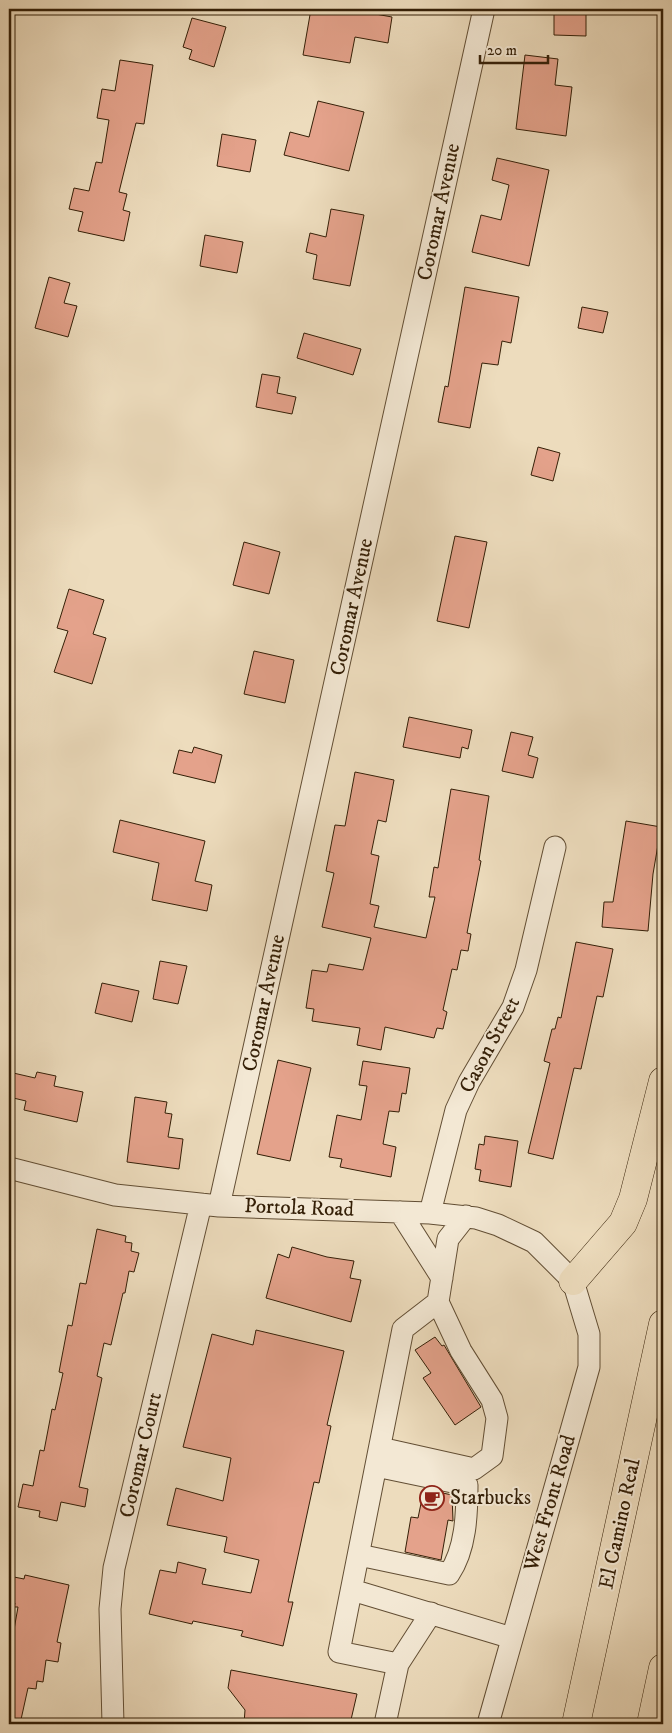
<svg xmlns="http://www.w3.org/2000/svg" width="672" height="1733" font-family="'IM FELL DW Pica',serif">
<rect width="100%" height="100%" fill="#eddcbd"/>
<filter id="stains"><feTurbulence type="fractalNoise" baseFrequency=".004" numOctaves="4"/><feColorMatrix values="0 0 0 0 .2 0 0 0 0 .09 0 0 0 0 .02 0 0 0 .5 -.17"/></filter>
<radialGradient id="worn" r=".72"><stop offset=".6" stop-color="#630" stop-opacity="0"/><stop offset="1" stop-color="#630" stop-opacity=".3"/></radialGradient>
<path fill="#e4a28b" stroke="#341f07" d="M311 9H348L392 17 388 43 355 37 350 63 303 55Z
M554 9H586V36L554 35Z
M192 18 226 27 214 67 189 59 192 50 183 47Z
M525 55 558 59 555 85 572 87 566 136 516 129Z
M120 60 153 65 144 124 136 123 119 192 127 194 123 210 130 212 124 241 78 231 83 212 69 209 74 188 89 191 96 162 102 163 109 120 97 118 102 89 115 91Z
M318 101 364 112 349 171 284 155 290 132 309 137Z
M222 134 256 140 250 172 217 166Z
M497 158 549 170 529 266 472 252 481 215 501 220 509 185 492 180Z
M331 209 364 215 350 286 313 279 317 255 306 252 310 233 326 237Z
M205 235 243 242 237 273 200 266Z
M49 277 70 283 64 303 77 306 68 337 35 328Z
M465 287 519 297 511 343 502 341 498 365 482 363 470 428 438 422 445 386 448 387Z
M582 307 608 312 603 333 578 328Z
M304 333 361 349 353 375 297 358Z
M262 374 280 377 277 393 296 397 292 414 256 407Z
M538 447 560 453 553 481 531 475Z
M455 536 487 542 469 628 437 621Z
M244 542 280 552 269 594 233 585Z
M69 589 104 600 93 634 106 638 92 684 54 672 68 631 57 628Z
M254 651 294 660 285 703 244 694Z
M409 717 472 730 468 749 462 747 460 758 403 747Z
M511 732 533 737 528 755 538 758 533 778 502 771Z
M194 747 222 755 215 783 173 773 179 750 192 753Z
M355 772 394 780 386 822 378 820 371 854 379 856 370 904 379 906 374 927 426 938 435 897H429L434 867 438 868 451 789 489 796 479 860 481 861 467 933 471 934 468 951 461 950 457 970 452 969 443 1010 447 1012 443 1029 437 1028 434 1038 385 1027 381 1050 357 1045 360 1028 312 1021 314 1009 306 1008 312 970 327 972 329 964 363 970 371 938 322 927 334 873 326 871 335 825 345 826Z
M120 820 205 841 195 881 212 885 207 911 152 900 159 863 113 852Z
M626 821 661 827 653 874 648 931 602 927 604 902H613Z
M576 942 613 949 603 997 597 996 581 1069 574 1068 553 1159 528 1153 550 1063 544 1061 552 1029H555L558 1017 561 1018Z
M160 961 187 966 178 1004 153 999Z
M102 983 139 991 132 1022 95 1013Z
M278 1060 311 1068 290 1161 257 1154Z
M363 1061 410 1068 406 1094 402 1093 399 1112 389 1111 383 1144 396 1147 391 1177 340 1167 342 1159 329 1157 337 1115 361 1120 367 1086 359 1085Z
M9 1072 35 1078 37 1072 56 1076 54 1086 83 1092 77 1122 24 1110 26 1101 9 1097Z
M135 1097 167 1102 165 1113 172 1114 168 1137 183 1139 179 1169 127 1162Z
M485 1136 518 1141 511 1187 479 1181 481 1170 475 1169 479 1144 484 1145Z
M97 1229 126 1236 125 1242 132 1243 131 1251 139 1253 134 1272 129 1271 125 1293H123L111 1345 104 1343 97 1376 102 1378 79 1487 88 1489 85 1507 61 1502 57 1521 39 1517 40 1511 18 1507 23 1484 33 1486 40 1450 44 1451 52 1409 55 1410 63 1373 59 1372 68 1325 72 1326 80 1283 86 1284Z
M292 1247 327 1257 354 1261 350 1278 361 1280 351 1322 266 1298 278 1254 289 1258Z
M256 1330 344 1351 327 1425 331 1426 319 1483 314 1482 288 1602H293L283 1646 241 1636 243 1631 193 1621 192 1624 149 1614 160 1570 176 1573 178 1562 206 1569 202 1584 251 1593 259 1560 224 1552 227 1537 167 1525 176 1488 223 1501 231 1458 183 1447 212 1334 253 1345Z
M435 1337 442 1346 444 1345 481 1407 455 1425 423 1378 431 1373 415 1350Z
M424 1489 452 1495 453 1521 448 1520 441 1560 405 1552 411 1517 418 1518Z
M25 1575 69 1585 57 1642 61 1643 58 1662 46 1660 43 1682 37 1681 36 1689 28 1688 20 1724H9V1658L18 1607H14L15 1603 9 1602V1576L24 1579Z
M231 1670 357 1694 350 1724H244L245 1710 228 1688Z"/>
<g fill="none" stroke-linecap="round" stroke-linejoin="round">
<defs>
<path id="minor" d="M9 1168 115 1195 219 1206 430 1213 476 1218 498 1225 534 1242 573 1281 589 1334V1367L488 1724
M219 1206 484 9
M400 1212 442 1278
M430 1213 456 1110 469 1082 513 1007 526 970 555 847
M380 1448 474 1469 492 1456 497 1418 492 1400 461 1351 438 1302
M359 1555 449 1574C466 1549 467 1514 467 1485L376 1466
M352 1590 512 1638
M398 1664 431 1613
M113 1724 110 1609 114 1568 201 1204
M385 1724 398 1664 339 1652 403 1329 438 1302 448 1239 466 1216"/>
<path id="highway" d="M573 1281 623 1223 633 1199 663 1081
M576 1724 663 1324
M651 1724 663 1668"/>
</defs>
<use href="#minor" stroke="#624e34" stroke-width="23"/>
<use href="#highway" stroke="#341f07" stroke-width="29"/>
<use href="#minor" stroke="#f3e8d4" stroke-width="21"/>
<use href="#highway" stroke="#eddcbd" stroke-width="28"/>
</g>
<defs>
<symbol id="cafe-ring" viewBox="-11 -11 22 22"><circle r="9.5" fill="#f3e8d4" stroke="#8f2418" stroke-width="1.5"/><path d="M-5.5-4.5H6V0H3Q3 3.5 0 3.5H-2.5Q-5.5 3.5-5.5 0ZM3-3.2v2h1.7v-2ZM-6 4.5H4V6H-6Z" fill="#8f2418"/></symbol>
</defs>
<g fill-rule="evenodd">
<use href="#cafe-ring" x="418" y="1484" width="28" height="28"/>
</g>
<g text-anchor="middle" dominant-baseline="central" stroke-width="4" stroke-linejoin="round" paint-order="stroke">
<g font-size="21" fill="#341f07" stroke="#f3e8d4">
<text transform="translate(439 212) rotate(-78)">Coromar Avenue</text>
<text transform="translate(352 607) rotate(-78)">Coromar Avenue</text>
<text transform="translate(264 1003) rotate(-78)">Coromar Avenue</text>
<text transform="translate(490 1045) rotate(-62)">Cason Street</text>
<text transform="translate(299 1208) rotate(2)">Portola Road</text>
<text transform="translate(141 1455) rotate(-77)">Coromar Court</text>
<text transform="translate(550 1503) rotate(-74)">West Front Road</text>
<text transform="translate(620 1524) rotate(-78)">El Camino Real</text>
</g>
<g font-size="21" fill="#341f07" stroke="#f3e8d4" text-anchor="start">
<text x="450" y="1498">Starbucks</text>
</g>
</g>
<rect width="672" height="1733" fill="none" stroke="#eddcbd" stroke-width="30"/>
<rect x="10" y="10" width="652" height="1713" fill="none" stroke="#341f07" stroke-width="2.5"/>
<rect x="15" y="15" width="642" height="1703" fill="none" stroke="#341f07"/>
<path d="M480 55v8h68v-8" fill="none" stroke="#341f07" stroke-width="2.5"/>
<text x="487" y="55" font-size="15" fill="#341f07" stroke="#f3e8d4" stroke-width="4" paint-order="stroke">20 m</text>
<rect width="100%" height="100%" filter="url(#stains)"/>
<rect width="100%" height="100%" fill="url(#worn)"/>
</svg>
